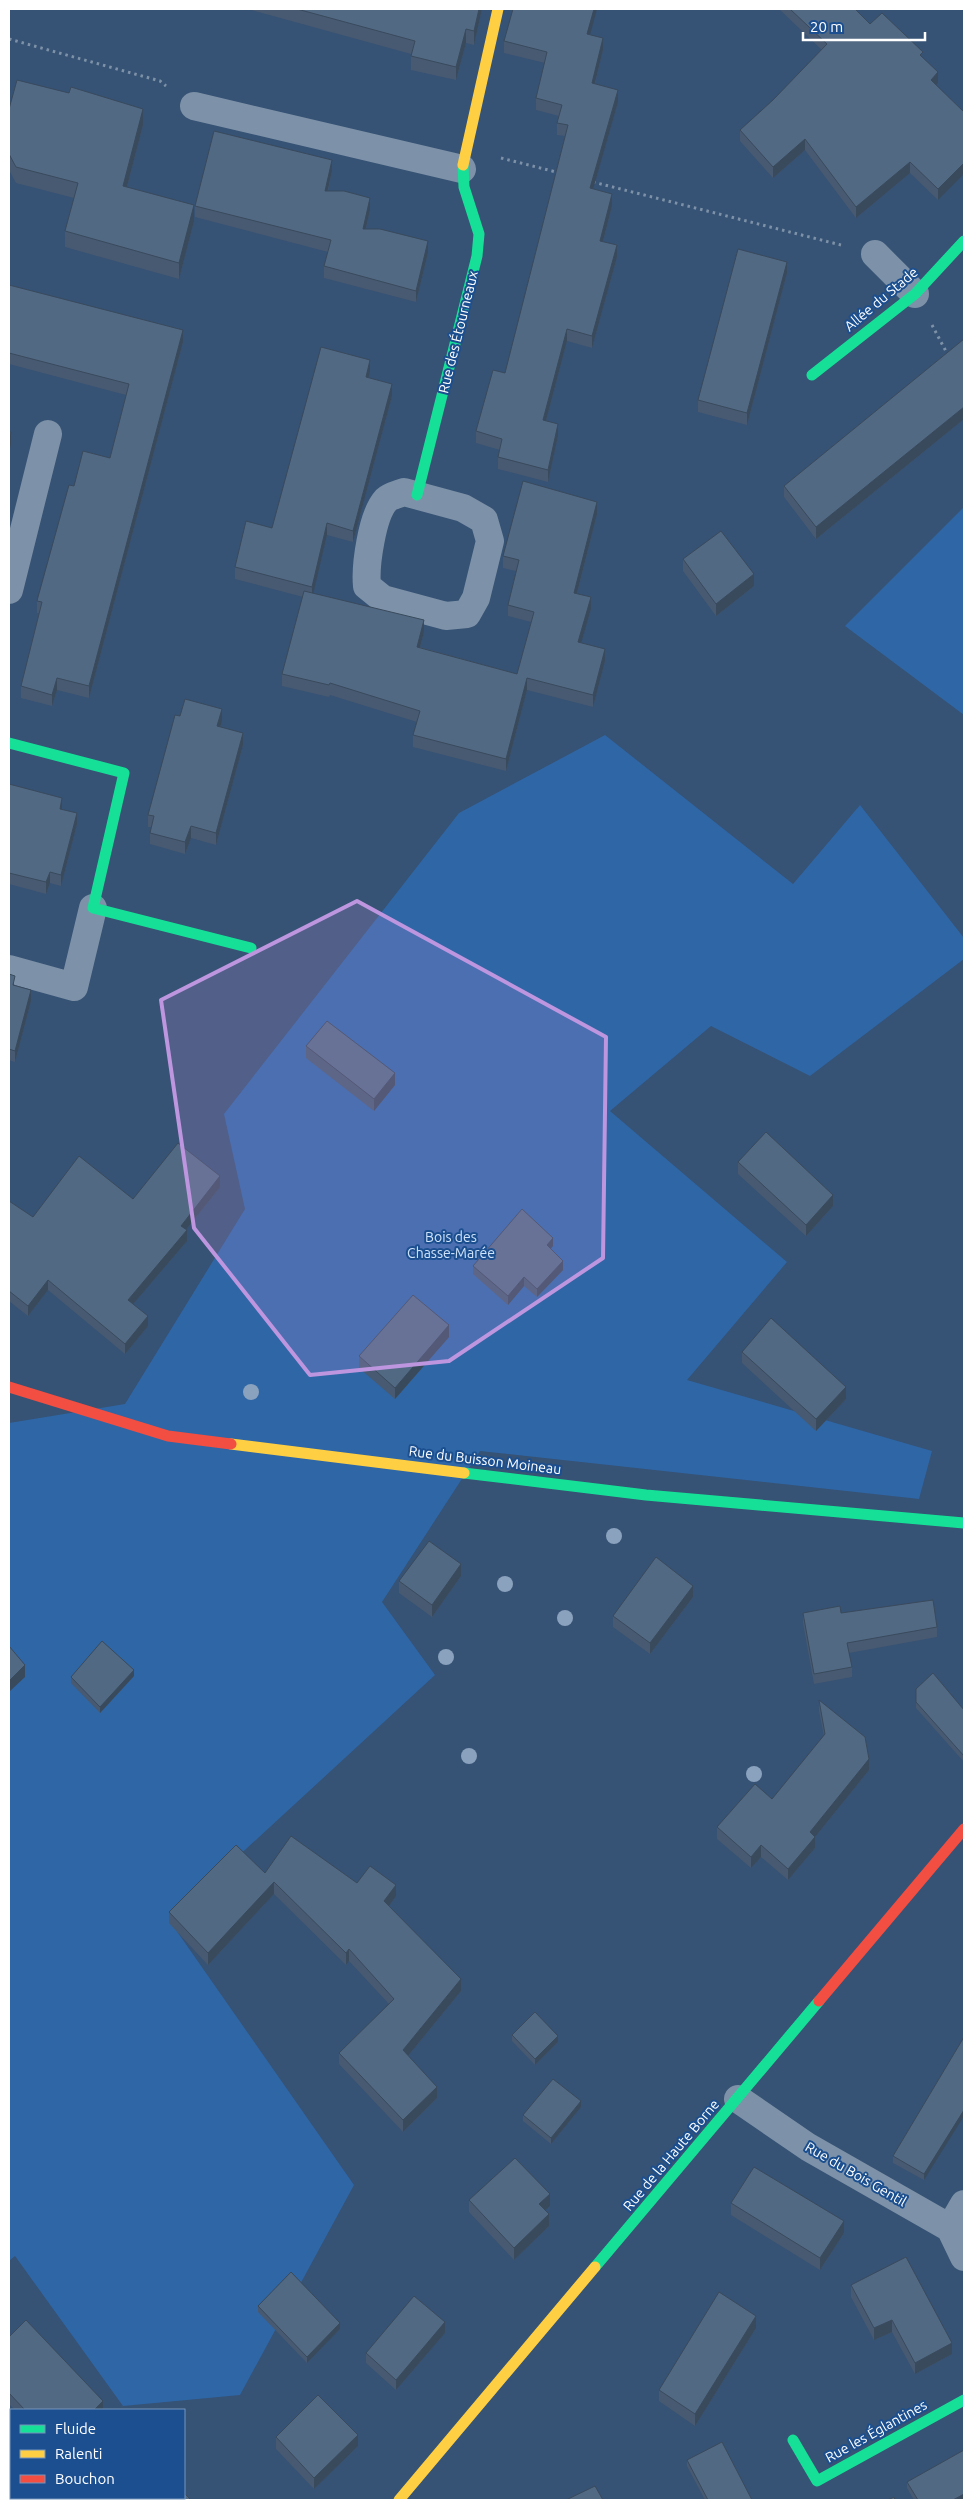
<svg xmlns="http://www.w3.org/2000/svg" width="973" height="2509" font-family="Ubuntu,sans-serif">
<rect width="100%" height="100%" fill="#365274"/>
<path fill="#2f66a5" d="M964 507V715L845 626Z
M605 735 793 884 860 805 964 938V959L810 1076 711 1026 610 1111 787 1262 687 1380 932 1451 919 1499 480 1451 382 1602 435 1675 169 1920 354 2185 240 2395 123 2406 15 2256 9 2261V1423L125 1404 245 1209 224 1114 459 813Z"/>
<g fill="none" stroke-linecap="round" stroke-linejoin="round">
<path stroke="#7d92a8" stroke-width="3" stroke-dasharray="2.5 4" stroke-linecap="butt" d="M9 39 160 81 166 86
M501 158 560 173
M593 182 841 245
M932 325 949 357"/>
<path stroke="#7d92a8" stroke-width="28" d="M194 106 462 169
M875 254 915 294
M404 492 463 508 484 520 490 541 476 598 467 614 446 616 383 599 367 586C365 566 372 515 386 500 390 496 399 494 404 492Z
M9 590 48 434
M9 969 74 987 93 908
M738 2099 808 2147 950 2228 964 2257
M950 2228 964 2204"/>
<path stroke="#16e098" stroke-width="11" d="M812 375 915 294 964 241
M417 495 477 256 479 234 464 187 463 165
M9 743 124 773 93 908 251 948
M464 1473 646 1495 964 1523
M595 2267 819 2001
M793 2440 817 2481 964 2400"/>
<path stroke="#ffcf43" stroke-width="11" d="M463 165 498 9
M231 1444 464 1473
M399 2500 595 2267"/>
<path stroke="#f24e42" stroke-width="11" d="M9 1387 168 1436 231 1444
M819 2001 964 1829"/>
</g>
<g fill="#8aa2be">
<circle cx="251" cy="1392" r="8"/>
<circle cx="614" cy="1536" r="8"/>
<circle cx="505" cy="1584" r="8"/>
<circle cx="565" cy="1618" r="8"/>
<circle cx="446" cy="1657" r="8"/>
<circle cx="469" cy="1756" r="8"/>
<circle cx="754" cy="1774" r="8"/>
</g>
<path fill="#475a72" d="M248 9H482L474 45 466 43 456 80 411 70V54Z
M779 9H855L870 24 923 58 938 83 936 85 964 112 938 200 910 173 856 218 805 150 773 178 740 141V130L773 100 822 50Z
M590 35 603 50 595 84 618 102 593 189 612 206 603 242 617 257 592 348 567 341 546 421 558 436 548 482 498 469V457L500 450 476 443V431L505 373 565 136 557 135V123L559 116 536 110V98L545 63 504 53V41Z
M9 109 143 125 127 187 194 221 179 279 65 247V231L74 198 16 183 9 170Z
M332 171 328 191 370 210 366 229 428 253 416 302 324 278V266L328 252 195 217V206Z
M787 273 747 425 698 412V400Z
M9 285 183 342 89 698 57 690 52 706 21 698V686L39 613H37V601L74 486 110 458 126 395 9 364Z
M964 339V419L816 539 784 497V486Z
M370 371 368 378 392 396 353 542 327 535 313 593 424 632 420 647 517 674 531 622 508 616V605L516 571 503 568V556L597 514 577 594 591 609 581 643 605 661 593 707 527 690 506 771 413 747V735L417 722 330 695 329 697 282 686V674L303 597 235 579V567L272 528Z
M683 559 754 586 716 616 683 571Z
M180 716 222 721 220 727 243 745 216 845 191 838 185 854 150 844V833L151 827H148V815Z
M9 784 62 810 77 824 61 886 50 883 46 894 9 884Z
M9 974 15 986 31 1001 15 1062 9 1060Z
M306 1046 395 1085 374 1111 306 1058Z
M738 1162 833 1206 806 1236 738 1174Z
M220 1187 186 1230 187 1241 133 1304 148 1326 125 1354 48 1290 28 1316 9 1301V1201L33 1217Z
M553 1246 550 1249 563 1270 537 1297 524 1286 508 1305 473 1274V1266Z
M449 1337 395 1399 359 1368V1356Z
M742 1352 846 1399 816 1431 742 1363Z
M461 1576 432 1617 399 1593V1581Z
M693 1597 650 1654 613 1627V1616Z
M803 1613H841L937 1627V1637L849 1653 852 1667V1677L814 1684 803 1623Z
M134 1676 100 1713 71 1683V1677Z
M916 1689 964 1710V1762L916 1708Z
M819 1700 869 1770 815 1837V1848L788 1880 761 1857 751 1868 717 1839V1827L772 1799 824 1736 819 1711Z
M265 1873 357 1883 396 1896 389 1906 461 1991 408 2056 437 2098 403 2132 339 2064V2053L389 2004 349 1961 346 1965 274 1894 208 1965 169 1923V1912Z
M512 2035 558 2042 535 2065 512 2041Z
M964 2037 924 2180 893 2163V2156Z
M581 2107 551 2144 523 2121V2115Z
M469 2200 550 2206 545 2210 549 2226 514 2260 469 2212Z
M731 2203 844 2233 820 2270 731 2215Z
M851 2285 952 2354 915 2374 892 2332 874 2340 851 2297Z
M258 2306 340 2329 307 2363 258 2312Z
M756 2328 695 2426 659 2401V2390Z
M445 2333 396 2390 366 2363V2353Z
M9 2337 103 2410H15L9 2404Z
M276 2437 358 2446 314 2489 276 2449Z
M687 2460 752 2500H705L687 2466Z
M907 2482 964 2500H914L907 2488Z
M101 2498H184L191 2500H103Z"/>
<path fill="#394a5c" d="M479 9H482L474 45V31Z
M594 9H597L587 46V34Z
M466 29V43L456 80V67Z
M603 38V50L592 95V83Z
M938 72V83L931 91V80Z
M618 90V102L590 200V188Z
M143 109V125L123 202V186Z
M805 139V150L773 178V167Z
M332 160V171L325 202V191Z
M910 162V173L856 218V207Z
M964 163V174L938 200V189Z
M612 194V206L600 253V241Z
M370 198V210L363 241V229Z
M194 205V221L179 279V263Z
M428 241V253L416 302V291Z
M617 245V257L592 348V336Z
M787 262V273L747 425V413Z
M567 329V341L543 432V420Z
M183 330V342L89 698V686Z
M370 360V371L366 389V377Z
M392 384V396L353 542V531Z
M964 407V419L816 539V527Z
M558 424V436L548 482V470Z
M11 432V444L9 453V441Z
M597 502V514L574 605V593Z
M327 523V535L312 599V587Z
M754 574V586L716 616V604Z
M591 597V609L578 654V642Z
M424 620V632L417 658V647Z
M605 649V661L593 707V695Z
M57 678V690L52 706V695Z
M527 678V690L506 771V759Z
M222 709V721L217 738V726Z
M243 733V745L216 845V833Z
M62 798V809H60Z
M77 813V824L61 886V875Z
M191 826V838L185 854V842Z
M50 872V883L46 894V882Z
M31 990V1001L15 1062V1051Z
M395 1073V1085L374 1111V1099Z
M220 1176V1187L181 1236V1226Z
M833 1195V1206L806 1236V1225Z
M187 1230V1241L128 1310V1300Z
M553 1238V1246L547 1253V1245Z
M563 1261V1270L537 1297V1289Z
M524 1277V1286L508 1305V1296Z
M48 1280V1290L28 1316V1306Z
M148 1316V1326L125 1354V1344Z
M449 1325V1337L395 1399V1388Z
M846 1387V1399L816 1431V1419Z
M461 1564V1576L432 1617V1605Z
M693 1586V1597L650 1654V1643Z
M25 1665V1677L9 1692V1681Z
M134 1670V1676L100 1713V1707Z
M869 1759V1770L815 1837V1848L788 1880V1869L810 1832Z
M761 1845V1857L751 1868V1857Z
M274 1882V1894L208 1965V1953Z
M396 1885V1896L384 1913V1901Z
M349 1949V1961L346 1965V1953Z
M461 1979V1991L403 2062V2050Z
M558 2036V2042L535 2065V2059Z
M437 2087V2098L403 2132V2120Z
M581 2101V2107L551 2144V2138Z
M964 2110V2116L924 2180V2174Z
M550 2194V2206L539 2215V2204Z
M549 2214V2226L514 2260V2248Z
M844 2221V2233L820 2270V2258Z
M756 2316V2328L695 2426V2414Z
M892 2320V2332L874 2340V2328Z
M445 2322V2333L396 2390V2380Z
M340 2323V2329L307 2363V2357Z
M952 2343V2354L915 2374V2363Z
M103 2401V2410H95V2409Z
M358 2435V2446L314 2489V2478Z
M964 2494V2500H953Z"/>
<path fill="#526984" stroke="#394a5c" d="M297 9H479L474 31 466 29 456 67 411 56 415 41Z
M513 9H594L587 34 603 38 592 83 618 90 590 188 612 194 600 241 617 245 592 336 567 329 543 420 558 424 548 470 498 457 502 439 476 431 493 370 505 373 568 125 557 123 562 105 536 98 547 52 504 41Z
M790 9H855L870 24 882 13 923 52 920 55 938 72 931 80 964 112V163L938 189 910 162 856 207 805 139 773 167 740 130 773 100 827 44Z
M17 80 69 93 71 87 143 109 123 186 194 205 179 263 65 231 78 183 16 167 9 154V109Z
M214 131 332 160 325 191H344L370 198 363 229H380L428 241 416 291 324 266 331 240 195 206Z
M738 249 787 262 747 413 698 400Z
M9 285 183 330 89 686 57 678 52 695 21 686 42 602 37 601 38 597 69 485 74 486 83 451 110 458 129 384 9 353Z
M964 339V407L816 527 784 486Z
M321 347 370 360 366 377 392 384 353 531 327 523 312 587 235 567 246 521 272 528Z
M9 432H11L9 441Z
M523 481 597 502 574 593 591 597 578 642 605 649 593 695 527 678 506 759 413 735 420 711 330 683 329 685 282 674 304 591 424 620 417 647 517 674 534 612 508 605 519 560 503 556Z
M721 531 754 574 716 604 683 559Z
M185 699 222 709 217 726 243 733 216 833 191 826 185 842 150 833 154 816 148 815 175 715 180 716Z
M9 784 62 798 60 809 77 813 61 875 50 872 46 882 9 873Z
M9 974 15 976 13 985 31 990 15 1051 9 1049Z
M327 1021 395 1073 374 1099 306 1046Z
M766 1132 833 1195 806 1225 738 1162Z
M178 1143 220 1176 181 1226 187 1230 128 1300 148 1316 125 1344 48 1280 28 1306 9 1291V1201L33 1217 79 1156 133 1199Z
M522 1209 553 1238 547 1245 563 1261 537 1289 524 1277 508 1296 473 1266Z
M413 1295 449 1325 395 1388 359 1356Z
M771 1318 846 1387 816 1419 742 1352Z
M429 1541 461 1564 432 1605 399 1581Z
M656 1557 693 1586 650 1643 613 1616Z
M933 1600 937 1627 847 1643 852 1667 814 1674 803 1613 840 1606 841 1613Z
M102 1641 134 1670 100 1707 71 1677Z
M9 1646 25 1665 9 1681Z
M933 1673 964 1710V1756L916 1702V1689Z
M819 1700 865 1737 869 1759 810 1832 815 1837 788 1869 761 1845 751 1857 717 1827 755 1784 772 1799 825 1734Z
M291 1836 357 1883 370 1866 396 1885 384 1901 461 1979 403 2050 437 2087 403 2120 339 2053 394 1999 349 1949 346 1953 274 1882 208 1953 169 1912 236 1845 265 1873Z
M535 2012 558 2036 535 2059 512 2035Z
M964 2037V2110L924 2174 893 2156Z
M553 2079 581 2101 551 2138 523 2115Z
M515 2158 550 2194 539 2204 549 2214 514 2248 469 2200Z
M754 2167 844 2221 820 2258 731 2203Z
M906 2257 952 2343 915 2363 892 2320 874 2328 851 2285Z
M291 2272 340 2323 307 2357 258 2306Z
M719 2292 756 2316 695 2414 659 2390Z
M414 2296 445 2322 396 2380 366 2353Z
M26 2320 103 2401 95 2409 97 2410H25L9 2393V2337Z
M318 2395 358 2435 314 2478 276 2437Z
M722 2442 752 2500H708L687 2460Z
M964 2450V2494L953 2500H918L907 2482Z
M595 2486 603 2500H566Z
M184 2493 191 2500H114L111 2498H184Z
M894 2497 895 2500H888Z"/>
<path fill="#bd96df" fill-opacity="0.2" stroke="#bd96df" stroke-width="4" stroke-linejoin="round" d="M357 901 606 1037 603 1258 449 1361 310 1375 194 1228 161 1000Z"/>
<g text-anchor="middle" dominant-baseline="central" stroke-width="4" stroke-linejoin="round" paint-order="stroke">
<g font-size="14" fill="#fff" stroke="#1b4f8f">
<text transform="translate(881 299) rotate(-40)">Allée du Stade</text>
<text transform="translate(458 332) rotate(-76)">Rue des Étourneaux</text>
<text transform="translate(485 1460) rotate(7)">Rue du Buisson Moineau</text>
<text transform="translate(671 2155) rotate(-50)">Rue de la Haute Borne</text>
<text transform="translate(856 2174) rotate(30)">Rue du Bois Gentil</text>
<text transform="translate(876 2431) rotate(-29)">Rue les Églantines</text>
</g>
<g font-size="14" fill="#cfe3fa" stroke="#1b4f8f">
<text x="451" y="1237">Bois des<tspan x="451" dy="16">Chasse-Marée</tspan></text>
</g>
</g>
<rect width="973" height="2509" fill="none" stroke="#ffffff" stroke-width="20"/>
<rect x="10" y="2409" width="175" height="90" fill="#1b4f8f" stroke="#7695bc"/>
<rect x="20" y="2425" width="25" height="8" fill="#16e098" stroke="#7695bc"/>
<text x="55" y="2434" font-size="15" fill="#ffffff">Fluide</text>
<rect x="20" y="2450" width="25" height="8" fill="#ffcf43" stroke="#7695bc"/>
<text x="55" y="2459" font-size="15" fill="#ffffff">Ralenti</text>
<rect x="20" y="2475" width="25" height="8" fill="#f24e42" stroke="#7695bc"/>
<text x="55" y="2484" font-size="15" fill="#ffffff">Bouchon</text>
<path d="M803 32v8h122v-8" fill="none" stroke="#ffffff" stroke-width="2.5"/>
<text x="810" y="32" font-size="15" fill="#ffffff" stroke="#1b4f8f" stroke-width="4" paint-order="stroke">20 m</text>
</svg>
